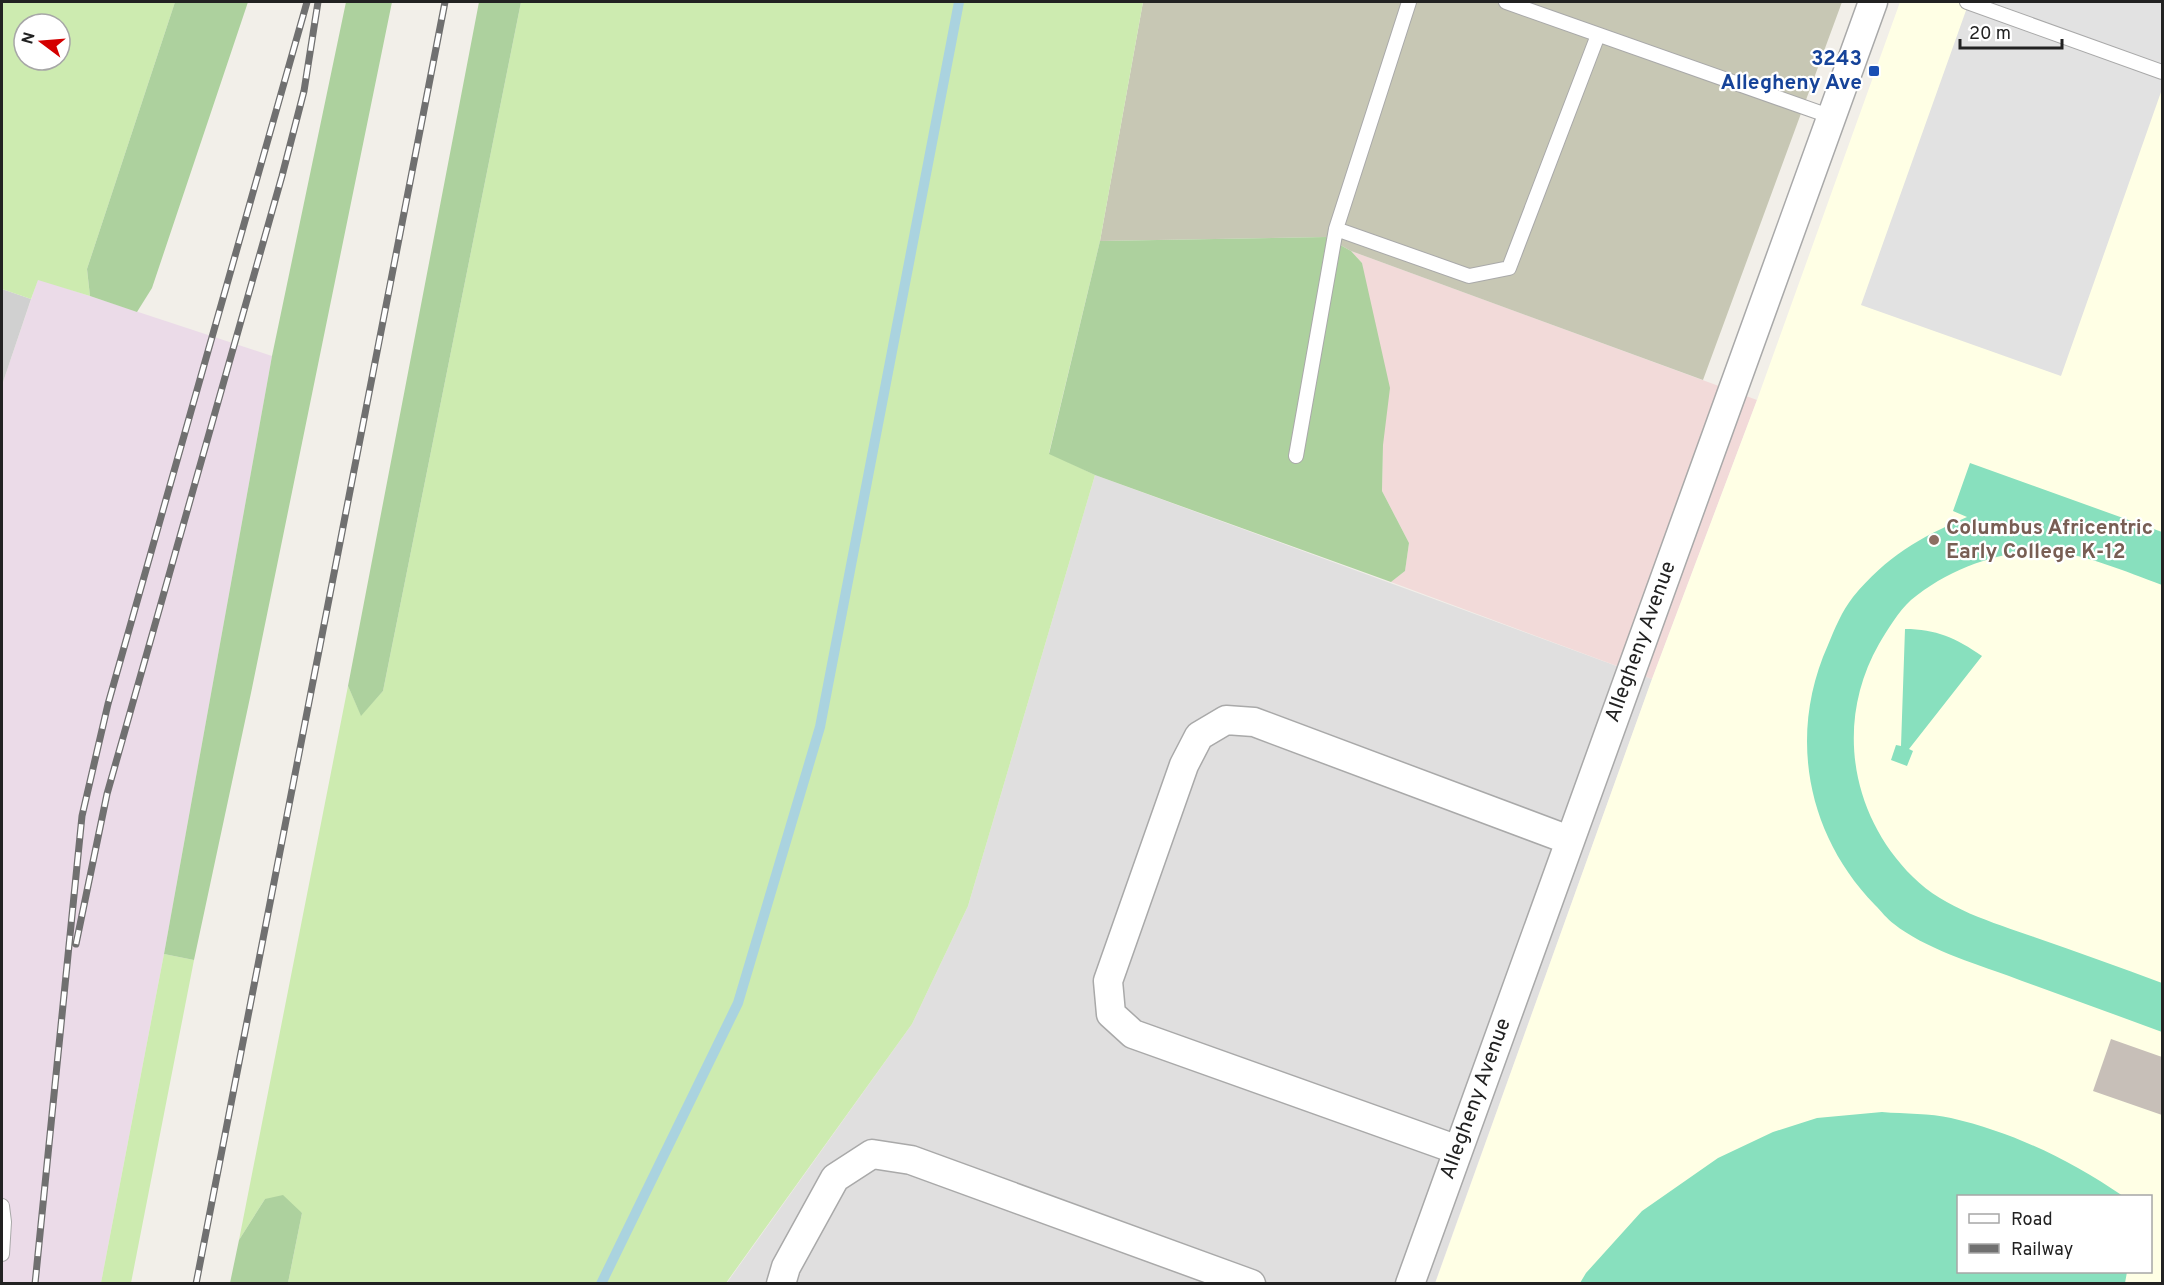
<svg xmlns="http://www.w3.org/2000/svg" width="2164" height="1285" font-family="Overpass,sans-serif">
<rect width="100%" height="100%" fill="#f2efe9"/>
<path fill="#e0dfdf" d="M1095 475 1652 679 1435 1283 726 1284 912 1024 968 906Z"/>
<path fill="#f2dad9" d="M1351 251 1757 400 1652 679 1391 582 1405 571 1409 543 1382 491 1383 445 1362 263Z"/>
<path fill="#ebdbe8" d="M38 279 272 356 164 954 101 1283 2 1284V385Z"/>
<path fill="#ffffe5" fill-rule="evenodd" d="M1900 2H2162V1283L1435 1284 1652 679 1757 400ZM1958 1196H2150V1272H1958Z"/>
<path fill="#d0d0d0" d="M2 289 31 299 2 385Z"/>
<path fill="#c7c7b4" d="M1143 2H1842L1703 380 1351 251 1326 237 1100 241Z"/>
<path fill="#cdebb0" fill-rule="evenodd" d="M2 2H175L87 269 90 296 38 280 31 299 2 289ZM24 24H60V60H24Z
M521 2H1143L1100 241 1049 453 1095 475 968 906 912 1024 726 1283H288L302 1213 265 1199 239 1240 348 686 361 715 383 691Z
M164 954 194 960 131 1283H101Z"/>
<path fill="#add19e" d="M175 2H248L152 288 137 312 90 296 87 269Z
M346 2H392L251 693 194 960 164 954 272 356Z
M479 2H521L383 691 361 716 348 686Z
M1326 237 1351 251 1362 263 1390 388 1383 445 1382 491 1409 543 1405 571 1391 582 1095 475 1049 454 1100 241Z
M283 1195 302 1213 288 1283H230L239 1240 265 1199Z"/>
<path fill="#88e0be" d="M1970 463 2162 532V585C2126 572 2069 547 2031 551 1988 555 1945 572 1911 600 1898 612 1888 629 1879 644 1835 721 1850 815 1913 877 1945 909 1992 922 2034 937 2077 952 2120 967 2162 983V1032C2111 1013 2060 995 2009 976 1973 963 1924 948 1894 924 1887 919 1881 911 1875 905 1806 834 1788 734 1828 645 1835 628 1842 611 1853 597 1887 556 1919 538 1967 517L1953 511Z
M1905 629C1936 629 1956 638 1982 656L1909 749 1913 751 1907 766 1891 760 1896 745 1901 746Z
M1882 1112C1905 1114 1930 1113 1951 1118 2015 1133 2070 1160 2123 1196H1958V1272H2127L2125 1283H1580L1586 1273 1642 1211 1718 1158 1773 1132 1817 1118Z"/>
<path fill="#e2e2e2" d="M1969 2H2162V92H2161L2061 376 1861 305Z"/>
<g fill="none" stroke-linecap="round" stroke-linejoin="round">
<path stroke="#aad3df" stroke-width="10" d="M601 1284 738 1003 820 727 959 2"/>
</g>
<path fill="#c7bfb8" d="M2111 1039 2162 1057V1115L2093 1091Z"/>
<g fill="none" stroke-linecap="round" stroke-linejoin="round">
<defs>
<path id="lane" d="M1409 2 1336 229 1469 276 1509 268 1598 35
M1506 2 1832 117
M1967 2 2162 72
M1296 456 1336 229
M2 1206 4 1222 2 1254"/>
<path id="street" d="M1458 1150 1133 1034 1111 1014 1108 981 1184 765 1199 736 1226 720 1254 722 1569 840
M781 1284 786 1267 835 1178 872 1154 911 1160 1251 1284
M1410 1284 1873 2"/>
</defs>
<use href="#lane" stroke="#a9a9a9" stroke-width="16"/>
<use href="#street" stroke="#a9a9a9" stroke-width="31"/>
<use href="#lane" stroke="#fff" stroke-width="14"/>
<use href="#street" stroke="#fff" stroke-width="28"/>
<defs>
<path id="rail" d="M76 944 107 794 282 176 304 91 318 2
M35 1284 82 816 108 704 307 2
M196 1284 445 2"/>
</defs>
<use href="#rail" stroke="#707070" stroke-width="7"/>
<use href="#rail" stroke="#fff" stroke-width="4.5" stroke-dasharray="14" stroke-linecap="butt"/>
</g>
<rect fill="#1a4fb4" stroke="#fff" stroke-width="2" x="1868" y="65" width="12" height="12" rx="3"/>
<circle fill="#8d6e63" stroke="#fff" stroke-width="2" cx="1934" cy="540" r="6"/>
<g text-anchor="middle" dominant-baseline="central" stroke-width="4.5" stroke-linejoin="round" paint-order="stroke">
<g font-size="21" font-weight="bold" fill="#164399" stroke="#fff" text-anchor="end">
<text x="1862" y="59">3243<tspan x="1862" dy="24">Allegheny Ave</tspan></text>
</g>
<g font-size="21" font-weight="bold" fill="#785e54" stroke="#fff" text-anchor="start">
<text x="1946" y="528">Columbus Africentric<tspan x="1946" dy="24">Early College K-12</tspan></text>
</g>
<g font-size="21" fill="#222" stroke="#fff">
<text transform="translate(1641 642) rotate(-70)">Allegheny Avenue</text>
<text transform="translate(1476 1099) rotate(-70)">Allegheny Avenue</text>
</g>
</g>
<rect width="2164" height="1285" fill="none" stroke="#222222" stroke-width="6"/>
<rect x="1957" y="1195" width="195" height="78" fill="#ffffff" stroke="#a7a7a7" stroke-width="1.5"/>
<rect x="1969" y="1214" width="30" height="9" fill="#ffffff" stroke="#a7a7a7" stroke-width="1.5"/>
<text x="2011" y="1225" font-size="18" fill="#222222">Road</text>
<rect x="1969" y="1244" width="30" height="9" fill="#707070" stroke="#a7a7a7" stroke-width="1.5"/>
<text x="2011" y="1255" font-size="18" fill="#222222">Railway</text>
<g transform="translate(42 42) rotate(286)"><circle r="28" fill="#ffffff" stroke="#a7a7a7" stroke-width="1.5"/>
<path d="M0-4.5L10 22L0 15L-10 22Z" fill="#d40000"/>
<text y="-9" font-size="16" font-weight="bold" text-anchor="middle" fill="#222222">N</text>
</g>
<path d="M1960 39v9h102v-9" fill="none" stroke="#222222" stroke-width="3"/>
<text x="1969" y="39" font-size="18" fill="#222222" stroke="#ffffff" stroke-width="4.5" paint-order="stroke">20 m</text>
</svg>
